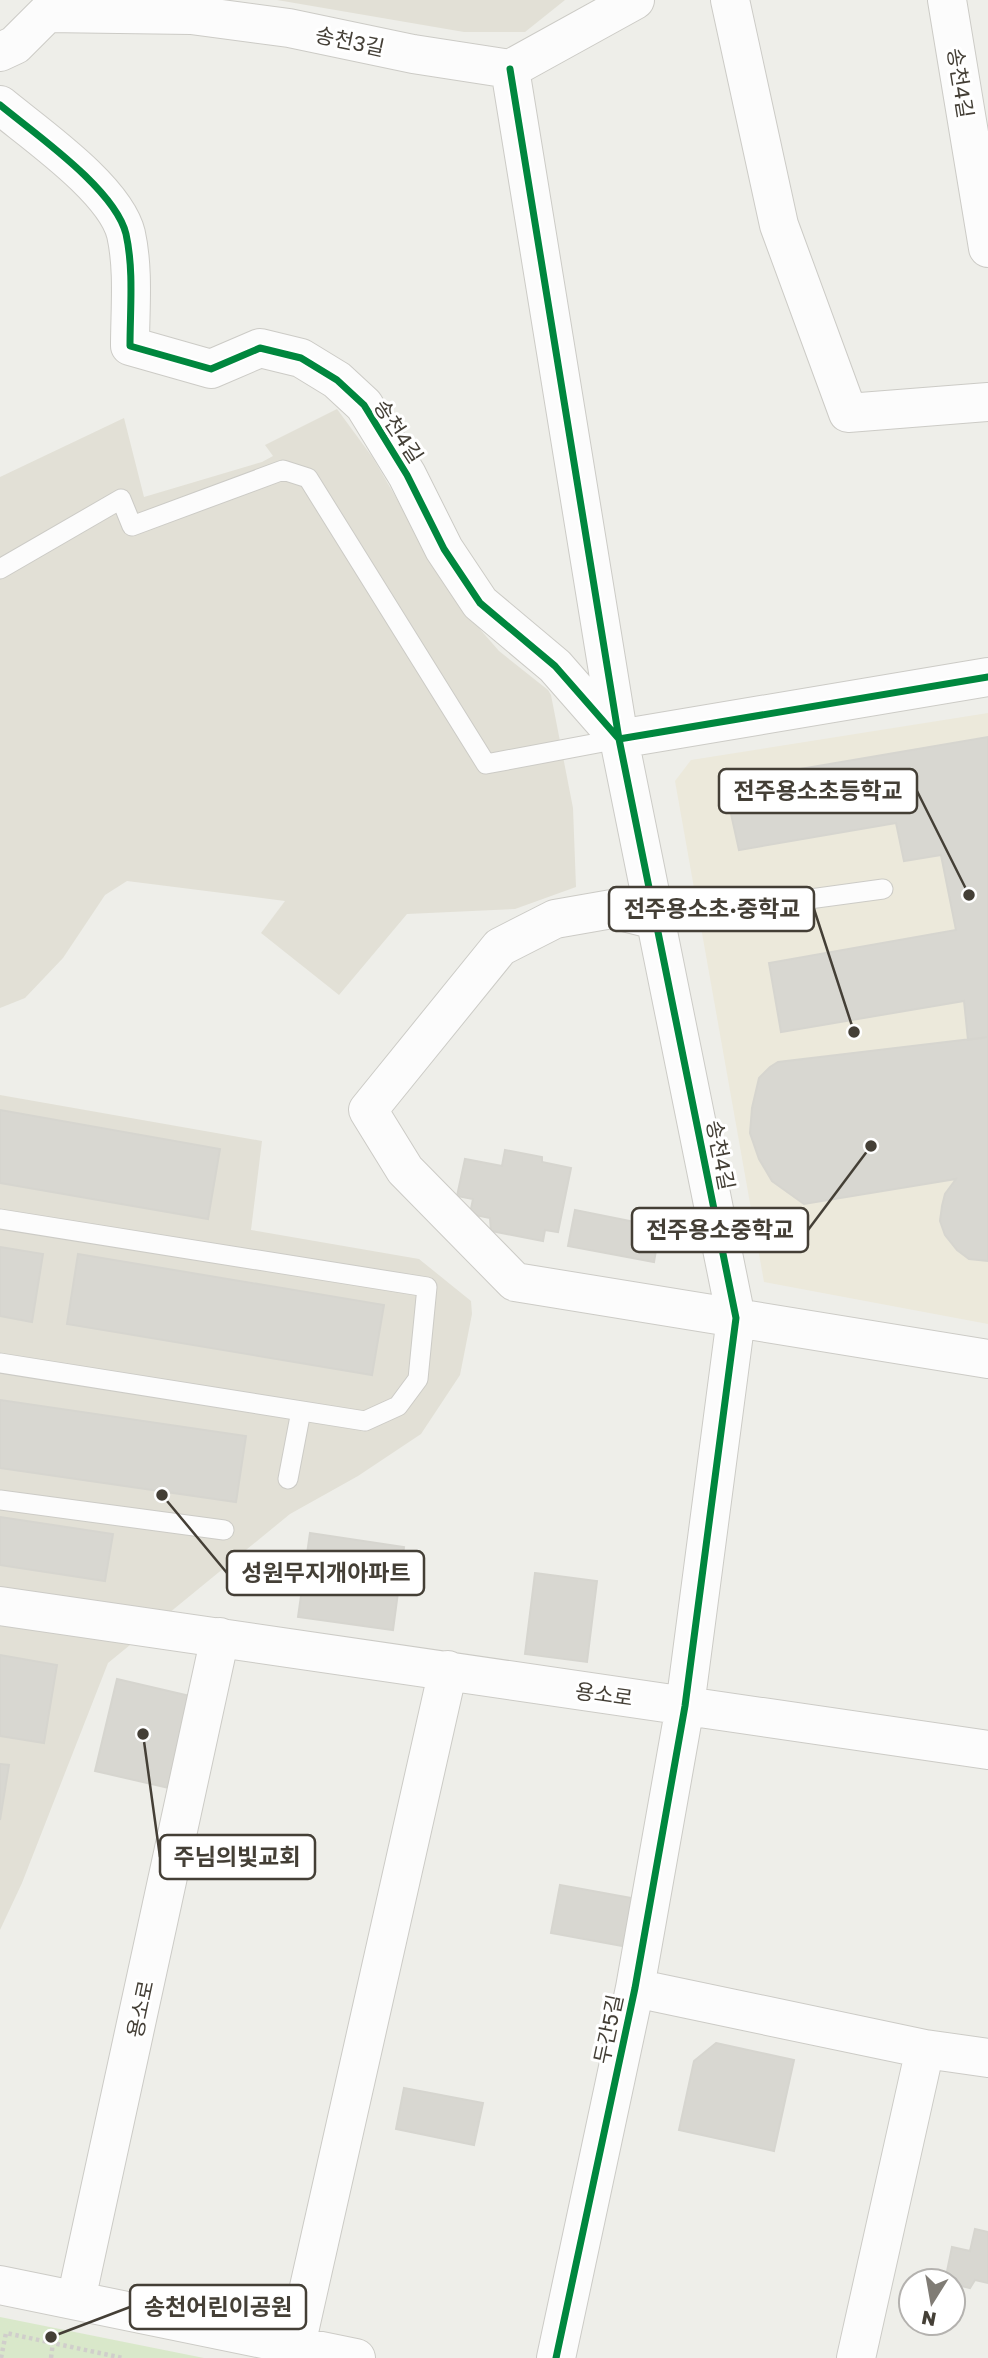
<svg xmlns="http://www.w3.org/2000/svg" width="988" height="2358" font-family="'Golos Text','Noto Sans KR',sans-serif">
<rect width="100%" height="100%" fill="#eeeee9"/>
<path fill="#e2e0d6" d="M277 0H565L525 32H464Z
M337 409 373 458 458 604 499 651 548 690 551 695 573 808 576 887 515 909 407 914 339 995 261 933 285 901 127 881 105 895 63 958 25 998 0 1008V477L124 418 144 497 262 462 273 456 265 445Z
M0 1095 262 1141 251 1230 419 1259 471 1301 472 1314 460 1375 421 1434 358 1476 290 1514 108 1663 22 1883 0 1930Z"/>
<path fill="#ece9db" d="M988 713V1324L764 1282 675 781 691 760Z"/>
<path fill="#d9e8ca" d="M0 2317 204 2358H0Z"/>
<path fill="#d8d7d1" stroke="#d6d5cf" stroke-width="2" d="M988 737V1037L968 1040 964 1001 781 1032 769 963 956 930 941 855 904 861 896 823 739 850 724 782Z
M988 1037V1261L969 1259 957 1250 945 1235 940 1221 942 1206 945 1194 956 1179 804 1204 772 1181 759 1159 750 1133 752 1108 759 1078 770 1067 778 1062Z
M0 1110 220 1149 208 1219 0 1183Z
M505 1150 542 1157V1162L571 1168 558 1232 545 1230 543 1241 491 1231 490 1218 470 1214 473 1199 457 1196 465 1159 502 1166Z
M575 1210 660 1227 654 1262 568 1246Z
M0 1247 43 1254 32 1322 0 1316Z
M78 1254 384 1305 372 1375 67 1324Z
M0 1400 246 1436 236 1502 0 1468Z
M0 1517 113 1534 105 1581 0 1565Z
M310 1533 404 1547 393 1630 298 1617Z
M535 1573 597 1581 587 1662 525 1654Z
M0 1655 57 1665 44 1743 0 1736Z
M117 1679 190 1696 169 1788 95 1771Z
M0 1764 9 1765 0 1820Z
M560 1885 637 1899 628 1947 551 1933Z
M716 2043 794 2060 774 2151 679 2130 694 2061Z
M404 2088 483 2103 474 2145 396 2129Z
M975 2229 988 2232V2283L975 2280 970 2288 953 2284V2281H945L952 2247 970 2251Z"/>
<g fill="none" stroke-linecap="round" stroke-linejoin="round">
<defs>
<path id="lane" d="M0 569 121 499 132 526 283 470 308 478 486 764 619 739
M656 920 883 889
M0 1219 427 1287 418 1379 398 1406 365 1421 0 1363
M288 1479 301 1411
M0 1500 224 1530"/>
<path id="street" d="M730 0 779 225 848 413 988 402
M947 0 988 248
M0 52 15 45 47 13 191 15 289 28 413 54 510 69 635 0
M510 69 619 739 736 1318 685 1706 635 1988 556 2358
M0 105C35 134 115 189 126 234 134 270 130 310 130 346L211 369 260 348 301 358 337 380 364 405 407 475 444 549 480 603 555 666 619 739 988 677
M656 920 612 909 555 919 500 947 368 1110 405 1170 515 1282 988 1359
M0 1606 988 1750
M635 1988 925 2049 988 2058
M0 2285 356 2358
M76 2300 220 1637
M296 2345 448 1670
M856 2358 925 2049"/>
</defs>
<use href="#lane" stroke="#cccbc6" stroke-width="21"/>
<use href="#street" stroke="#cccbc6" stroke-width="40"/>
<path stroke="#d0cecb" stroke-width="4.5" stroke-dasharray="3.5 3.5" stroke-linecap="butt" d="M1 2358 6 2333 123 2358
M51 2358 53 2342"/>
<use href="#lane" stroke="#fcfcfc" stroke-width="19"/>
<use href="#street" stroke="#fcfcfc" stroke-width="38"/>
<defs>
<path id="cycleway" d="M510 69 619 739 736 1318 685 1706 635 1988 556 2358
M0 105C35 134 115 189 126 234 134 270 130 310 130 346L211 369 260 348 301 358 337 380 364 405 407 475 444 549 480 603 555 666 619 739 988 677"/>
</defs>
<use href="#cycleway" stroke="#fff" stroke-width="11"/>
<use href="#cycleway" stroke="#00873e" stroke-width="7"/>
</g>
<g text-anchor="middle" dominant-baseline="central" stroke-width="6" stroke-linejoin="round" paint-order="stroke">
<g font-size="21" fill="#443f36" stroke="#fff">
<text transform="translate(350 41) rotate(12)">송천3길</text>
<text transform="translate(961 83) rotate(81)">송천4길</text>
<text transform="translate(399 431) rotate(57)">송천4길</text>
<text transform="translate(721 1155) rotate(79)">송천4길</text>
<text transform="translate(604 1694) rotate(8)">용소로</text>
<text transform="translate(140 2009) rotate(-78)">용소로</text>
<text transform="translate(608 2029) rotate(-78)">두간5길</text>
</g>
</g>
<path fill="none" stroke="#443f36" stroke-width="2.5" d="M969 895L917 791M854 1032L814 909M871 1146L808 1230M162 1495L227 1573M143 1734L160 1857M51 2337L130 2307"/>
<g fill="#443f36" stroke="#fff" stroke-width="2.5">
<circle cx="969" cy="895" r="7"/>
<circle cx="854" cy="1032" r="7"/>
<circle cx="871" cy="1146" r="7"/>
<circle cx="162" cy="1495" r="7"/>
<circle cx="143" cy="1734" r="7"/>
<circle cx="51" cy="2337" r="7"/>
</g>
<g fill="#fff" stroke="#443f36" stroke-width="2.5">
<rect x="719" y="769" width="198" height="44" rx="7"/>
<rect x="609" y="887" width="205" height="44" rx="7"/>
<rect x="632" y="1208" width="176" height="44" rx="7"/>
<rect x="227" y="1551" width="197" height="44" rx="7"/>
<rect x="160" y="1835" width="155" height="44" rx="7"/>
<rect x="130" y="2285" width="176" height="44" rx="7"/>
</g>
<g font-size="23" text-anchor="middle" font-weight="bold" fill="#443f36">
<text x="818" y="799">전주용소초등학교</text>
<text x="712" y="917">전주용소초·중학교</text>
<text x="720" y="1238">전주용소중학교</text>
<text x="326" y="1581">성원무지개아파트</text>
<text x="237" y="1865">주님의빛교회</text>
<text x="218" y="2315">송천어린이공원</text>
</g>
<g transform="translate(932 2302) rotate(191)"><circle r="33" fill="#ffffff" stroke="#b4b2af" stroke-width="2"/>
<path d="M0-5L12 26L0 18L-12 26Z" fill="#807c75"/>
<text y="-10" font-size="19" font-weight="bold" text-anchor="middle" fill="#443f36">N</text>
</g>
</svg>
